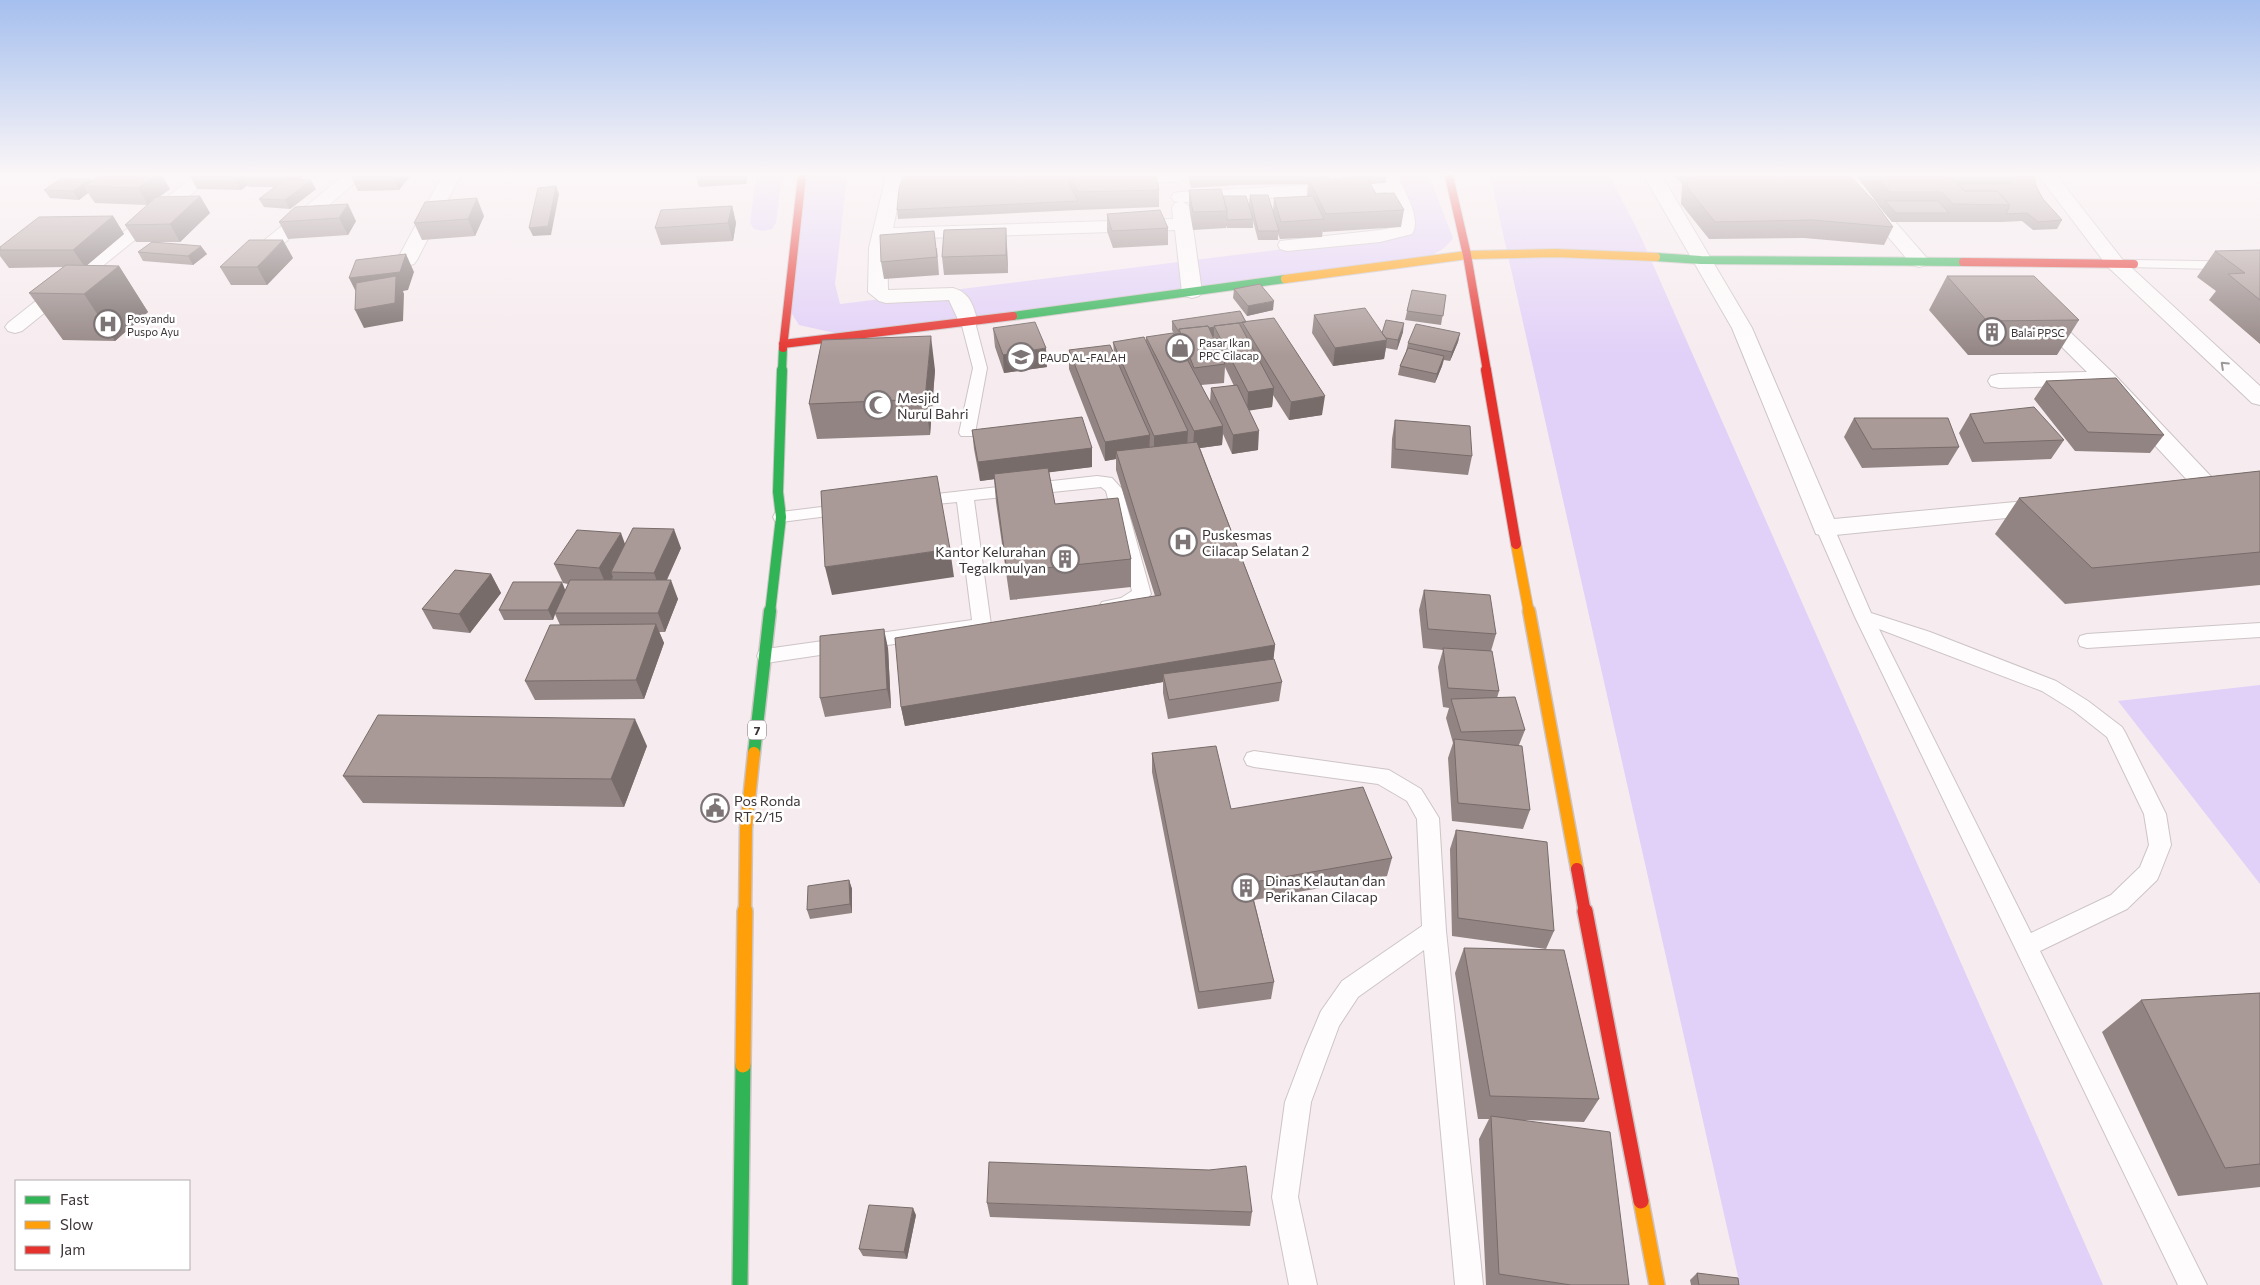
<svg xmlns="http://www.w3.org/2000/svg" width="2260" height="1285" font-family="Commissioner,sans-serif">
<rect width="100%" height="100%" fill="#f6ebee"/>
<path fill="#e1d0f8" d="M1490 176H1610L1640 235 2103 1285H1740Z
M2260 685V884L2118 701Z"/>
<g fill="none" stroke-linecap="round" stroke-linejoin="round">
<path fill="#e1d0f8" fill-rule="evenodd" d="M756 176H782L776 223 772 229 763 231 754 229 750 223Z"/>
<path fill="#e1d0f8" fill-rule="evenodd" d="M805 176H847L835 284 840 304 1404 234 1387 176H1429L1453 238C1443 252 1432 256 1416 260L839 334 799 325 792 314 787 284Z"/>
<defs>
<path id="lane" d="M2134 260 2260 262V270L2129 267 2127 264Z
M968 318 975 322 987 368 975 433 973 436H961L959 433 973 368 961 322Z
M1097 476 1112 478 1122 489 1151 594C1143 607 1116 616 1102 612L1099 607 1102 602 1121 598 1132 591 1106 491 1101 487 974 500 991 625 989 630 766 663 759 661 757 656 759 651 766 649 972 620 957 502 916 506 910 505 908 501 910 497Z
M846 504 852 505 854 509 852 513 781 522 775 521 773 517 775 513 781 512Z
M1825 522 1831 524 1834 528 1871 613 1930 632 2056 681 2088 701 2122 727 2125 732 2166 814 2171 845 2160 873 2157 880 2127 909 2040 951 2207 1285H2178L1855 617 1816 528 1819 524ZM1879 629 2042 691 2074 711 2107 737 2144 814 2149 845 2140 867 2111 895 2031 933Z
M2260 623V637L2087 648 2080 646 2078 641 2080 636 2087 634Z
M1254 751 1389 770 1421 789 1439 818 1446 931 1483 1285H1455L1424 950 1358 997 1339 1026 1311 1102 1298 1197 1317 1285H1289L1272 1197 1285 1102 1305 1049 1321 1011 1342 981 1422 926 1417 819 1407 801 1378 784 1254 767 1247 765 1244 759 1247 753Z"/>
<path id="street" d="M194 176H214L22 331 15 333 8 331 5 327 8 323Z
M343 176H363L270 255 263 257 256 255 253 251 256 247Z
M442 176H460L417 260 414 264 407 266 400 264 397 260Z
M886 176H904L893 228 1173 219 1172 207 1175 203 1179 202 1174 201 1171 197 1174 193 1180 192 1382 181 1380 176H1398C1404 191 1422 218 1412 234L1380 242 1287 251 1280 249 1278 245 1280 241 1380 230 1396 227 1397 217 1387 192 1183 202 1190 207 1202 292 1199 296 1192 298 1185 296 1182 292 1175 230 890 239 887 248 888 290 953 288C971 293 973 306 978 322L975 326 968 328 961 326 949 300 886 303 879 301 868 292 869 248Z
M1113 176H1184L1185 177 1182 181 1176 182 1120 183 1114 182 1111 178Z
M1644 176H1662L1752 328 1834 519 2047 499 2056 501 2059 507 2056 513 1825 536 1816 534 1732 328Z
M1837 176H1855L1926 257 1929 261 1926 265 1919 267 1912 265Z
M2039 176H2057L2122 259 2260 386V405L2252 403 2108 267Z
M2040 308 2047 310 2113 373 2220 486 2223 491 2220 496 2211 499 2202 496 2099 385 1999 388 1991 386 1988 381 1991 376 1999 374 2087 372 2033 318 2030 314 2033 310Z"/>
<path id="fast-far3" d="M1656 257 1701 260 1963 262
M1013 316 1285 279
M782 371 783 348"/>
<path id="fast-far2" d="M770 613 781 517 778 492 782 370"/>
<path id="fast-far1" d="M754 753 770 611"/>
<path id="fast" d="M740 1285 743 1065"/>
<path id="slow-far3" d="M1285 279 1467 255 1555 253 1656 257"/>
<path id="slow-far2" d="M1516 544 1529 613"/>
<path id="slow-far1" d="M1529 611 1577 869
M745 913 746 828 754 753"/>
<path id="slow" d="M743 1065 745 911
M1641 1201 1657 1285"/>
<path id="jam-far3" d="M1449 176 1467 255 1487 371
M1963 262 2134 264
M783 344 1013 316
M783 348 802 176"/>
<path id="jam-far2" d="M1486 370 1516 544"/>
<path id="jam-far1" d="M1577 869 1585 913"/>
<path id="jam" d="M1585 911 1641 1201"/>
</defs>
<use href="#lane" stroke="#cdc4c6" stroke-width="2"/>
<use href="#street" stroke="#cdc4c6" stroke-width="2"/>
<use href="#fast-far3" stroke="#cdc4c6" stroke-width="10"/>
<use href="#fast-far2" stroke="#cdc4c6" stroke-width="12"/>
<use href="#fast-far1" stroke="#cdc4c6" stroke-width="15"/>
<use href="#fast" stroke="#cdc4c6" stroke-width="18"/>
<use href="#slow-far3" stroke="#cdc4c6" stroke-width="10"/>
<use href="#slow-far2" stroke="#cdc4c6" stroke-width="12"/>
<use href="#slow-far1" stroke="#cdc4c6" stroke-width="15"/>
<use href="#slow" stroke="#cdc4c6" stroke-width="18"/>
<use href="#jam-far3" stroke="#cdc4c6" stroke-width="10"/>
<use href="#jam-far2" stroke="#cdc4c6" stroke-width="12"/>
<use href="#jam-far1" stroke="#cdc4c6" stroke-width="15"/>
<use href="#jam" stroke="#cdc4c6" stroke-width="18"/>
<use href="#lane" fill="#fefcfc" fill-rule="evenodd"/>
<use href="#street" fill="#fefcfc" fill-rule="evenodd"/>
<use href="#fast-far3" stroke="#30b455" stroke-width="8"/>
<use href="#fast-far2" stroke="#30b455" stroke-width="10"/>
<use href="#fast-far1" stroke="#30b455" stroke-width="12"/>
<use href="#fast" stroke="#30b455" stroke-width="15"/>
<use href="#slow-far3" stroke="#ff9f0a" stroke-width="8"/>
<use href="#slow-far2" stroke="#ff9f0a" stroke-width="10"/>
<use href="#slow-far1" stroke="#ff9f0a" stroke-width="12"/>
<use href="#slow" stroke="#ff9f0a" stroke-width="15"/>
<use href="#jam-far3" stroke="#e5322d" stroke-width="8"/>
<use href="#jam-far2" stroke="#e5322d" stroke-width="10"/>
<use href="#jam-far1" stroke="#e5322d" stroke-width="12"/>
<use href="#jam" stroke="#e5322d" stroke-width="15"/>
</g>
<path fill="#928482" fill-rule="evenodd" d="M100 176H162L170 189 159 197 200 196 210 213 180 242H153L207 254 193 265 143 261 138 252 152 242H136L125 225 147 205 95 203 88 193 79 200 50 198 44 190 91 179 92 181Z
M190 176H303L299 180 316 189 290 209 264 207 259 199 274 187H249L248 185 241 190 197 189Z
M351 176H410L399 190 358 191Z
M696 176H747L746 184 699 187Z
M903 176H1156L1159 190V207L1078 210 898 219 897 210Z
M1188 176H1329V179L1343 178V176H1387L1386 183 1370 184 1376 194 1404 210 1401 227 1323 232V230L1322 237 1280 239 1278 234V240H1258L1253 221V228H1227L1226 226V228L1193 230 1189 207V190L1223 196 1249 204 1250 195 1273 211 1274 198 1307 196 1308 184 1238 185 1191 188Z
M1674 176H1850L1893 227 1884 245 1804 238 1709 239 1681 204 1682 184Z
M1857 176H2034L2036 186 2043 199 2062 220 2057 229 2033 230 2022 221 2001 222H1892L1881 209Z
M732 206 736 223 733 241 661 245 655 228Z
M295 207 356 221 348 235 288 239 279 222Z
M1107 214 1168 228V245L1113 248 1107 231Z
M113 216 124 234 87 265 119 266 148 312 115 341 63 340 29 293 63 267 9 268 0 256V247Z
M484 216 475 236 422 240 414 223Z
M1007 246 1008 273 944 275 942 257Z
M937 248 939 275 884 279 881 262Z
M2260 250V344L2209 300 2216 291 2197 277 2215 251Z
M293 258 267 285H231L220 267Z
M1947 276 2079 320 2057 355H1968L1929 310Z
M1234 289 1273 310 1247 316 1233 298Z
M1412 290 1446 295 1441 325 1405 320Z
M1314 315 1382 333 1403 332 1397 350 1386 348 1384 359 1333 366 1312 333Z
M1172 321 1246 322 1322 415 1289 420 1273 395 1272 407 1249 410 1258 450 1232 454 1223 434 1222 445 1200 448 1275 645 1273 659 1282 682 1279 701 1168 719 1163 693V682L905 726 901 707 1155 596 1116 470V459L1105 461 1069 369V350L1114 353 1113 342 1146 341V337L1178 343V342L1172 330ZM1225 367 1234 386 1211 388 1210 402 1201 385 1224 383Z
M993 328 1047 367 1004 373 995 347Z
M1460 333 1458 342 1450 361 1444 360 1442 366 1435 383 1398 375 1400 366 1406 352 1408 343Z
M935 370 930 435 817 439 809 404Z
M2046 381 2164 435 2150 453 2075 451 2034 399Z
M1970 414 2064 440 2051 459 1972 462 1959 433Z
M1854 418 1959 447 1948 465 1862 468 1844 437Z
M1395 420 1472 456 1468 475 1391 468 1392 439Z
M972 430 1092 448V467L1049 472 1055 504 1131 559V587L1010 600 996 502 994 479 980 481 974 449Z
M2260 471V585L2065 604 1995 534 2019 498Z
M625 544 681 548 667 580 678 599 665 632H659L664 643 644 699 535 700 525 681 560 625 555 614 553 620H504L499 610 565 590 568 584 563 583 554 564Z
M491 574 501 593 470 633 433 629 422 609Z
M1424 590 1496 634 1491 651 1499 691 1497 698 1525 730 1519 745 1530 810 1523 829 1452 821 1448 758 1453 743 1446 718 1449 708 1443 707 1438 667 1443 650 1423 648 1419 610Z
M888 648 891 708 825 717 820 698Z
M647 746 624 807 363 803 343 776Z
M1152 753 1231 809 1392 858 1387 876 1254 900 1274 982 1271 999 1198 1009 1152 772Z
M1456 830 1554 931 1546 949 1452 936 1450 849Z
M849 880 852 889V913L810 919 807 910Z
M1464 948 1599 1099 1584 1122 1522 1120 1629 1285H1486L1479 1139 1489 1119H1478L1455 973Z
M2260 993V1187L2178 1196 2102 1032 2141 1000Z
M987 1203 1252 1212 1250 1226 990 1217Z
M916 1215 907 1259 863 1256 859 1249Z
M1697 1273 1739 1285H1691L1690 1280Z"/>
<path fill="#776c6a" d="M155 176H162L170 189 148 205 138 188Z
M233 176H259L245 179 248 185 241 190Z
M289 176H303L290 187 286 179Z
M393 176H410L399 190Z
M744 176H747L746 184Z
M91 179 96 187 84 186 88 193 79 200 73 191Z
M311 180 316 189 290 209 285 200Z
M556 186 559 194 551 235 533 236 529 228Z
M200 196 210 213 180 242 170 224Z
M477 198 484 216 475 236 468 219Z
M348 204 356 221 348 235 339 218Z
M732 206 736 223 733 241 728 223Z
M113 216 124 234 85 267 73 250Z
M1006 228 1007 246 1008 273 1006 255Z
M283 240 293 258 267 285 257 267Z
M201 246 207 254 193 265 188 256Z
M406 254 414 272 408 290 403 291 404 294 403 321 364 328 355 310 358 296 349 278Z
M119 266 148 312 115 341 84 294Z
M1274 301 1273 310 1247 316 1248 306Z
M1404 323 1403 332 1397 350 1398 340Z
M1214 327V336L1183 341 1180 332Z
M1460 333 1458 342 1450 361 1452 352Z
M931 336 935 370 930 435 925 399Z
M1387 340 1384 359 1333 366 1335 348Z
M1046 348 1047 367 1004 373 1003 355Z
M1444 356 1442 366 1435 383 1437 374Z
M1274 388 1272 407 1247 411 1248 392Z
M1325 396 1322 415 1289 420 1291 402Z
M1223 426 1222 445 1193 449 1194 431Z
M1188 431 1187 449 1154 454V436Z
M1259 431 1258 450 1232 454 1233 435Z
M1150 435 1149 454 1116 451V459L1105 461V442Z
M1092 448V467L980 481 978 462Z
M674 529 681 548 661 592 654 573Z
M621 533 628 552 611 572 613 577 607 587 599 568Z
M950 549 954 577 832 595 825 567Z
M491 574 501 593 470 633 459 614Z
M671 580 678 599 665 632 658 613Z
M562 582 566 592 555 613V614L553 620 548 610Z
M656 624 664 643 644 699 636 680Z
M884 629 888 648 891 708 887 689Z
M1275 645 1273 664 1163 674V682L905 726 901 707Z
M635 719 647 746 624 807 611 779Z
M849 880 852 889V913L850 904Z
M913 1208 916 1215 907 1259 904 1252Z"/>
<path fill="#aa9a97" stroke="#776c6a" d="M100 176H155L138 188 84 186Z
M248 176H289L286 179H245Z
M903 176H1068L1069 183 1078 201 897 210 899 189Z
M1069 176H1156L1159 190 1078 192Z
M1239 176H1274L1239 177Z
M1688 176H1850L1874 201 1893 227 1812 220 1715 222 1687 187Z
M1877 176H1949L1965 191H1997L2010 205 1953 204 1942 192H1889Z
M2015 176H2034L2036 186 2043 199 2062 220 2038 222 2027 213 2006 214 2010 205 1997 191H1965L1957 184H2011Z
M1367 177 1376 194 1394 193 1404 210 1326 214 1309 180Z
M62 178 91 179 73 191 44 190Z
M286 179 311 180 285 200 259 199Z
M556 186 548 226 529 228 538 188Z
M1221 189 1227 211 1193 212 1189 190Z
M1250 195H1268L1279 231H1258Z
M200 196 170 224 125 225 156 197Z
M1223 196H1246L1253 219 1227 220V211Z
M1313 196 1324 219 1281 222 1274 198Z
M477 198 468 219 414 223 425 202Z
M1885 201H1938L1949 213H1896Z
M348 204 339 218 279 222 295 207Z
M732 206 728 223 655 228 661 210Z
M1160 210 1168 228 1112 231 1107 214Z
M113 216 73 250H0V247L39 217Z
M1006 228V255L942 257 944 230Z
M934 231 937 257 881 262 880 235Z
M249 240H283L257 267H220Z
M152 242 201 246 188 256 138 252Z
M2260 250V300L2228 274 2245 273 2215 251Z
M406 254 400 272 349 278 356 260Z
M66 265 119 266 84 294 29 293Z
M396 276 395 303 355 310 356 283Z
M1947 276H2034L2079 320 1987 321Z
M1260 284 1274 301 1248 306 1234 289Z
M1412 290 1446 295 1443 316 1407 311Z
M1365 308 1387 340 1335 348 1314 315Z
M1240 311 1246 322 1214 326 1215 327 1209 328 1208 326 1179 329V332L1172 321Z
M1274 318 1325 396 1291 402 1242 322Z
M1386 320 1404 323 1398 340 1386 338 1382 333Z
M1035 322 1046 348 1003 355 993 328Z
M1239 323 1274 388 1248 392 1214 326Z
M1416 324 1460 333 1452 352 1408 343Z
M1208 326 1225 364 1194 368 1179 329Z
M1173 333 1223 426 1194 431 1146 337Z
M931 336 925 399 809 404 822 340Z
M1144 337 1188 431 1154 436 1113 342Z
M1110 345 1150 435 1105 442 1069 350Z
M1408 348 1444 356 1437 374 1400 366Z
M2116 378 2164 435 2088 432 2046 381Z
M1237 385 1259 431 1233 435 1211 388Z
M2034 407 2064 440 1984 443 1970 414Z
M1082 417 1092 448 978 462 972 430Z
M1854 418H1948L1959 447 1872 449Z
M1395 420 1470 426 1472 456 1395 449Z
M1197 442 1275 645 901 707 895 638 1161 595 1116 451Z
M1048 468 1055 504 1118 498 1131 559 1007 572 994 474Z
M2260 471V552L2092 568 2019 498Z
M937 476 950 549 825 567 821 491Z
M633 528 674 529 654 573 611 572Z
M577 530 621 533 599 568 554 564Z
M455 570 491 574 459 614 422 609Z
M570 580H671L658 613H555Z
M513 582H562L548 610H499Z
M1424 590 1490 595 1496 634 1428 629Z
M656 624 636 680 525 681 550 625Z
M884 629 887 689 820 698V636Z
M1443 648 1492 651 1499 691 1448 688Z
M1274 659 1282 682 1169 700 1163 674Z
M1515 697 1525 730 1461 732 1451 699Z
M378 715 635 719 611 779 343 776Z
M1454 739 1522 746 1530 810 1458 803Z
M1216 746 1231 809 1363 787 1392 858 1249 883 1274 982 1199 992 1152 753Z
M1456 830 1547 842 1554 931 1458 918Z
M849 880 850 904 807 910 808 886Z
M1464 948 1564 950 1599 1099 1490 1096Z
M2260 993V1164L2225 1168 2141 1000Z
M1491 1116 1610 1132 1629 1285H1571L1499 1274Z
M989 1162 1209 1170 1246 1166 1252 1212 987 1203Z
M869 1205 913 1208 904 1252 859 1249Z
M1697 1273 1738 1278 1739 1285H1699Z"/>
<defs><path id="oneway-chevron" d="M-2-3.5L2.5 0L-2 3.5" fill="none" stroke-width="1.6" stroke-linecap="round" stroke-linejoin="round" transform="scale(1.25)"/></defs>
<use stroke="#9d9898" href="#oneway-chevron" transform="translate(2224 365) rotate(-137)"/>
<linearGradient id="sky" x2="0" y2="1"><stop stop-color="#a5bfee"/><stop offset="0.49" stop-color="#fbf6f7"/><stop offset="1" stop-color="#fbf6f7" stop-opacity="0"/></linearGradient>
<rect width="2260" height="356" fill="url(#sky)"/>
<defs>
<symbol id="hospital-ring" viewBox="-11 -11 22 22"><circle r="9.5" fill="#fff" stroke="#7d7476" stroke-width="1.5"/><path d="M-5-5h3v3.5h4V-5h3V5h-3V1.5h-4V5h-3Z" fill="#7d7476"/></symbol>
<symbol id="building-ring" viewBox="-11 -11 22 22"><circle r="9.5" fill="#fff" stroke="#7d7476" stroke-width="1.5"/><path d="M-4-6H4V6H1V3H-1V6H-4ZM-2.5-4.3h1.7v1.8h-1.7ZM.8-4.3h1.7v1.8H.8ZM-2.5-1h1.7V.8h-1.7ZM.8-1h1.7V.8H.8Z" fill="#7d7476"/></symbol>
<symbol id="shop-ring" viewBox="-11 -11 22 22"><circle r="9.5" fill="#fff" stroke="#7d7476" stroke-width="1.5"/><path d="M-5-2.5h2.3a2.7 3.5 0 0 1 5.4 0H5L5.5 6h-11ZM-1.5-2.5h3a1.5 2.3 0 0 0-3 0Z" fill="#7d7476"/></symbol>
<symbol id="school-ring" viewBox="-11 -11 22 22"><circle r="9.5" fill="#fff" stroke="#7d7476" stroke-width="1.5"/><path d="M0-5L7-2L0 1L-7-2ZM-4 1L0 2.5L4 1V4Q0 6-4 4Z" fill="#7d7476"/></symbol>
<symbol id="mosque-ring" viewBox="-11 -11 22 22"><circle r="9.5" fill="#fff" stroke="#7d7476" stroke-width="1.5"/><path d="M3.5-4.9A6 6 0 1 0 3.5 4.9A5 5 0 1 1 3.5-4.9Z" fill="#7d7476"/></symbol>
<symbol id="civic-ring" viewBox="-11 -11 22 22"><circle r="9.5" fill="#fff" stroke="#7d7476" stroke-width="1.5"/><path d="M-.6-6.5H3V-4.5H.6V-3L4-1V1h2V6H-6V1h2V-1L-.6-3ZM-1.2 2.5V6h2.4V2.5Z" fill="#7d7476"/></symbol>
</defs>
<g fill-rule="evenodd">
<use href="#hospital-ring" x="92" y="308" width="32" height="32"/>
<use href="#building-ring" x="1976" y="316" width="32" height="32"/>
<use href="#shop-ring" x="1164" y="332" width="32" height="32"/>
<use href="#school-ring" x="1005" y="341" width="32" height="32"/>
<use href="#mosque-ring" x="862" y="389" width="32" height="32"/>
<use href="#hospital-ring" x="1167" y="526" width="32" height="32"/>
<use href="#building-ring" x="1049" y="543" width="32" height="32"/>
<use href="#civic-ring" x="699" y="792" width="32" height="32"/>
<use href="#building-ring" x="1230" y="872" width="32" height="32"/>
</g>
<g text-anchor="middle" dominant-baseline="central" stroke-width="5" stroke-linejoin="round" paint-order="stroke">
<g font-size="11" fill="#3c3435" stroke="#fff" text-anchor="start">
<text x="127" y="318">Posyandu<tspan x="127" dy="13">Puspo Ayu</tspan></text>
<text x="2011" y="332">Balai PPSC</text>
<text x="1199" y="342">Pasar Ikan<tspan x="1199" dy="13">PPC Cilacap</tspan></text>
<text x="1040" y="357">PAUD AL-FALAH</text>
</g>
<rect fill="#fff" stroke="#767172" stroke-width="1" x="748" y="720.5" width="18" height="19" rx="4"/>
<g font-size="12" font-weight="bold" fill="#3c3435">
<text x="757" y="730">7</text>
</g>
<g font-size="14" fill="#3c3435" stroke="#fff" text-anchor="start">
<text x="897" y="397">Mesjid<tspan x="897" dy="16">Nurul Bahri</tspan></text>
<text x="1202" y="534">Puskesmas<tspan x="1202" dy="16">Cilacap Selatan 2</tspan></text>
<text x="1046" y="551" text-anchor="end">Kantor Kelurahan<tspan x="1046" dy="16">Tegalkmulyan</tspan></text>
<text x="734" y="800">Pos Ronda<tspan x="734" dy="16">RT 2/15</tspan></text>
<text x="1265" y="880">Dinas Kelautan dan<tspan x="1265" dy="16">Perikanan Cilacap</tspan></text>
</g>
</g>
<rect x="15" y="1180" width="175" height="90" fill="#ffffff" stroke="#b1aeae"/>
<rect x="25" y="1196" width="25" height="8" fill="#30b455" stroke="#b1aeae"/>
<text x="60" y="1205" font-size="15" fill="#3c3435">Fast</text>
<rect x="25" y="1221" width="25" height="8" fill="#ff9f0a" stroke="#b1aeae"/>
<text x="60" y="1230" font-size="15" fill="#3c3435">Slow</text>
<rect x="25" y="1246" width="25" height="8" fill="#e5322d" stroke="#b1aeae"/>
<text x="60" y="1255" font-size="15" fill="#3c3435">Jam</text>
</svg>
